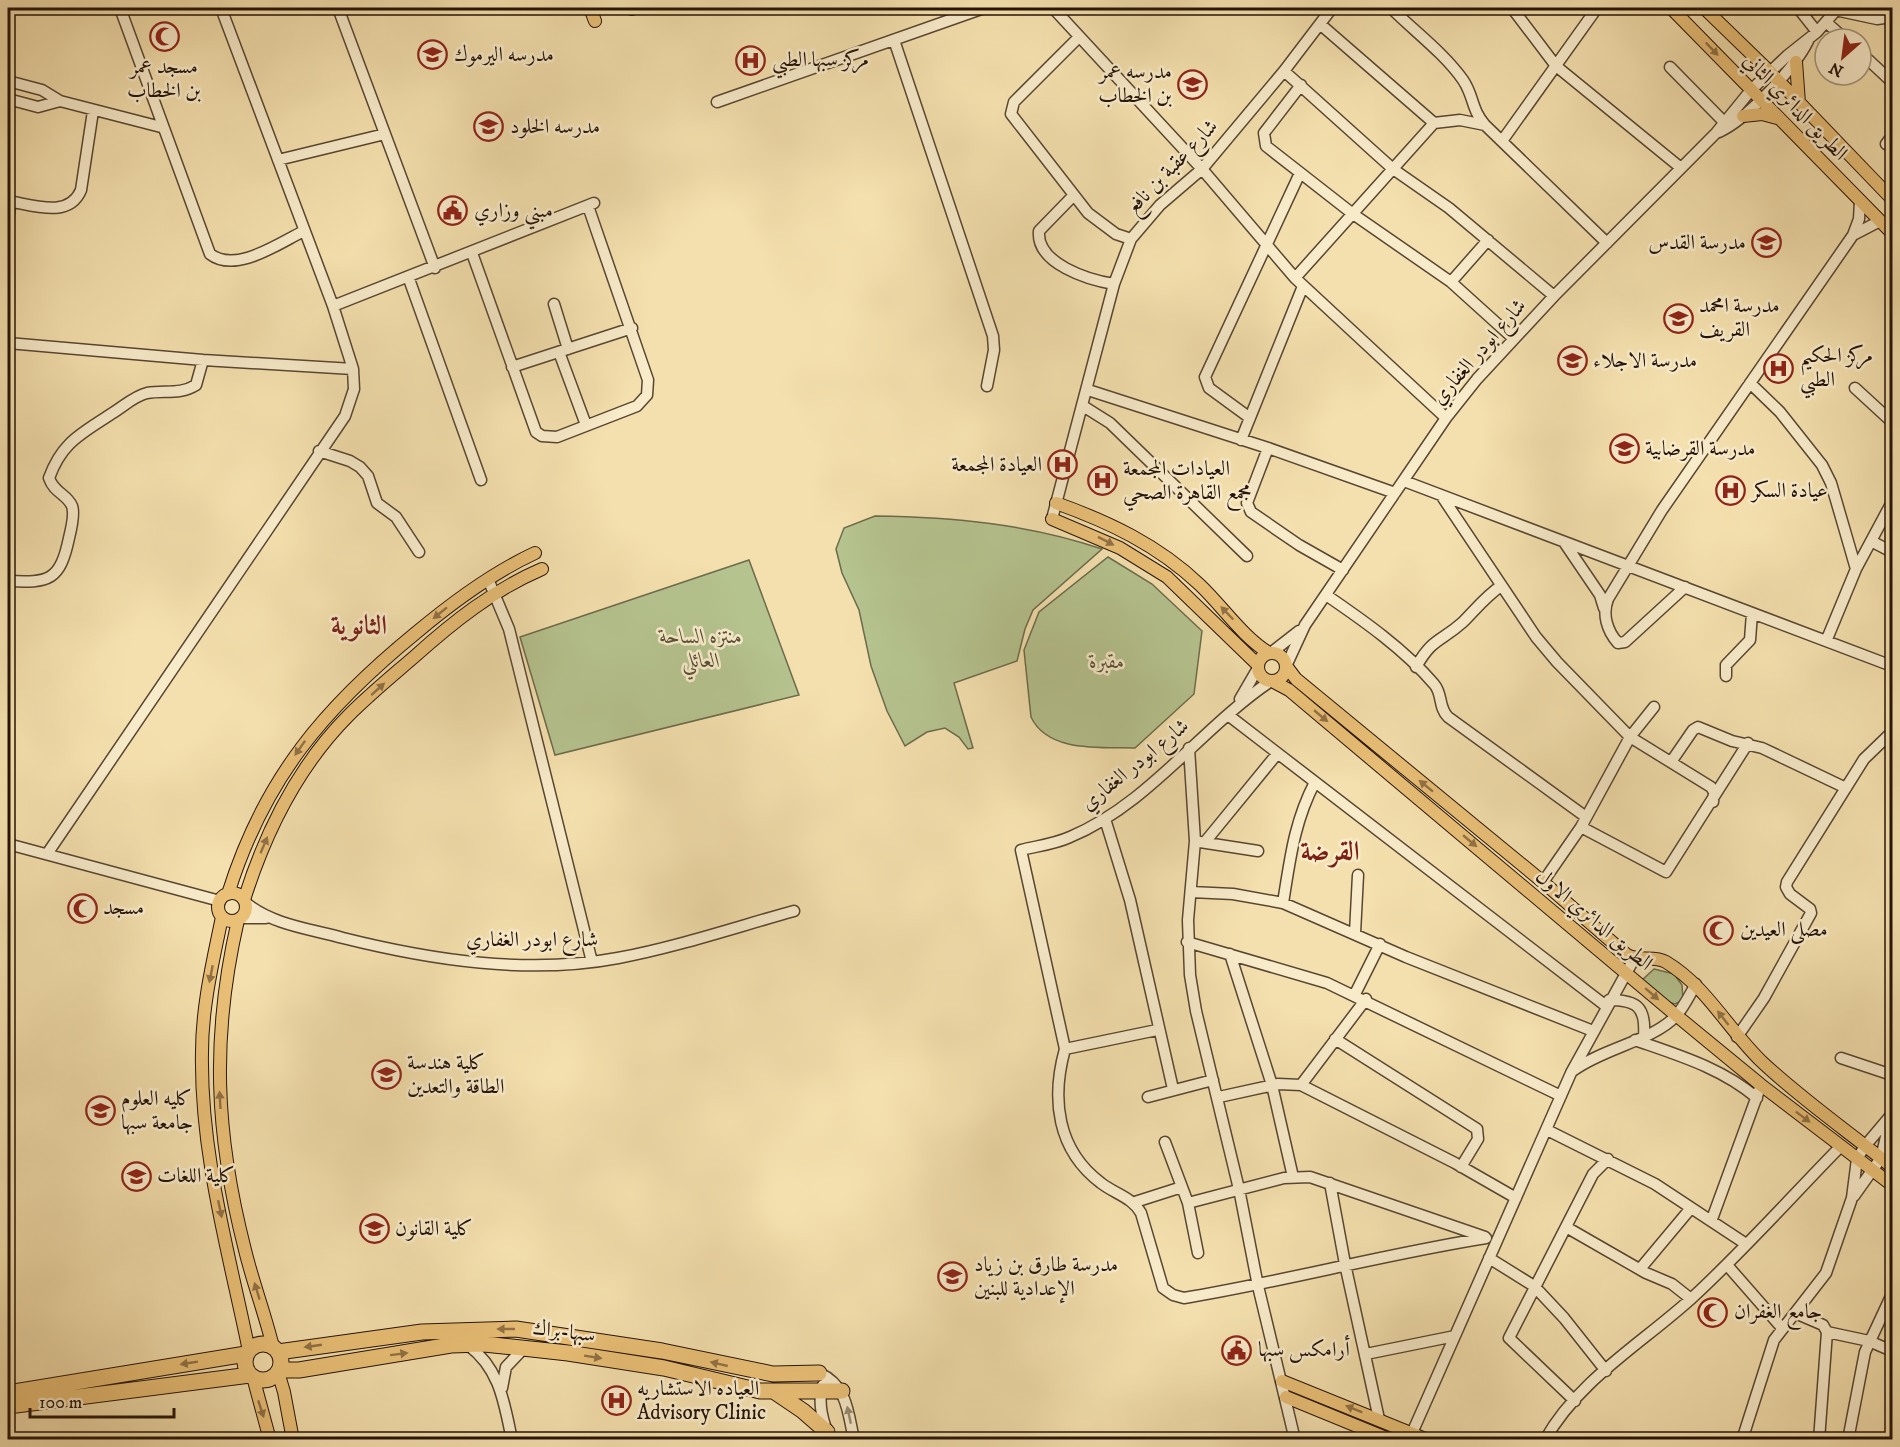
<svg xmlns="http://www.w3.org/2000/svg" width="1900" height="1447" font-family="'IM FELL DW Pica',Amiri,serif">
<rect width="100%" height="100%" fill="#f4e0ae"/>
<filter id="stains"><feTurbulence type="fractalNoise" baseFrequency=".00333" numOctaves="4"/><feColorMatrix values="0 0 0 0 .2 0 0 0 0 .09 0 0 0 0 .02 0 0 0 .5 -.17"/></filter>
<radialGradient id="worn" r=".72"><stop offset=".6" stop-color="#630" stop-opacity="0"/><stop offset="1" stop-color="#630" stop-opacity=".3"/></radialGradient>
<path fill="#b5c38f" stroke="#6c6b4c" stroke-width="1.5" d="M875 516C953 517 1028 524 1102 549L1033 610 1025 629 1017 661 954 683 973 748 968 749 959 737 945 728 927 732 905 746 887 711 871 666 859 610 842 573 836 549 844 528Z
M1108 557 1152 584 1202 631 1194 694 1135 748C1101 747 1048 753 1031 717L1024 650 1039 612Z
M749 560 799 695 555 755 520 637Z
M1654 969 1674 974 1682 985 1683 1000 1675 1004 1662 1000 1641 981Z"/>
<g fill="none" stroke-linecap="round" stroke-linejoin="round">
<defs>
<path id="minor" d="M120 8 210 254C236 274 279 243 304 231
M338 8 435 268
M1053 8 1202 169 1295 278 1446 418
M1391 8C1414 31 1444 53 1463 80 1474 96 1471 109 1485 125L1607 243
M1512 8 1556 66 1681 168
M1798 8 1817 32
M1835 10 1877 19 1892 17
M1826 22 1845 39
M1320 24 1434 123 1460 120 1485 125
M1078 38 1014 102 1011 114 1088 213 1116 234 1131 239
M894 40 993 336 994 350 987 386
M1861 53 1892 82
M1670 67 1724 122
M1284 71 1393 169 1449 208 1554 296
M8 81 42 90 60 101 161 127
M1301 85 1264 133 1266 146 1353 214 1451 282 1513 338
M8 99 38 107 60 101
M717 102 984 8
M1719 132C1747 119 1794 69 1808 41
M1502 141 1597 8
M1886 144 1892 136
M278 160 385 134
M1073 196 1039 231C1036 264 1089 280 1114 284
M8 201C33 205 69 219 81 190L93 111
M8 224 10 202
M1853 235 1880 221
M472 253 536 432 542 436 557 437 637 406 647 395 648 380 588 206
M1295 278 1434 123
M409 279 481 480
M1451 282 1488 240
M554 304 568 349
M333 306 594 203
M8 343 203 360 353 369
M559 352 586 425
M512 367 632 328
M1750 383 1780 412 1822 465 1831 483 1845 531 1856 569 1827 639
M1855 388 1892 422
M1088 390 1268 448 1395 493
M1083 406 1110 423 1247 556
M1250 418 1209 388 1205 377 1300 173
M1241 440 1303 286
M1268 448 1247 503 1251 512 1299 545 1343 570
M319 451 350 461 360 467 368 476 377 503 396 517 419 552
M1404 481 1892 666
M1441 495 1536 637 1557 662 1630 737 1711 787 1714 792 1713 802
M1052 519 1114 284 1131 239 1160 205 1202 169 1284 71 1332 8
M1871 541 1892 552
M1564 542 1600 595 1604 608
M1856 569 1892 502
M488 579 509 629 592 962
M8 581C49 583 60 581 69 538 71 530 75 514 72 506 67 494 54 493 49 478 62 442 81 434 111 414 123 407 134 396 147 393 165 390 180 395 196 385L203 360
M1685 587 1625 642 1618 643C1607 631 1602 614 1608 599L1662 510 1853 235 1859 219 1860 201
M1326 595C1364 621 1404 649 1434 684 1443 694 1438 707 1448 717L1586 817
M1272 652 1299 631
M1287 664 1305 625 1446 418 1477 379 1554 296 1716 133 1751 90 1788 55 1817 32 1838 8
M1416 667C1433 637 1441 642 1463 622 1476 609 1486 596 1501 586
M1726 676V665L1750 640 1752 613
M1240 699 1258 668
M1228 715 1606 1006
M1189 748 1195 841 1188 920 1190 975 1196 1011 1239 1189 1258 1286 1295 1440
M1671 762 1693 730 1698 727 1732 741 1762 748 1846 788
M1105 819 1130 900 1173 1089
M1581 827 1666 872 1748 743
M1200 842 1258 851
M1205 842 1277 754
M8 844 220 901
M47 854 345 416 354 389 353 369 333 306 221 8
M1543 882 1581 827 1630 737 1654 707
M1191 892 1233 894 1283 903 1406 957 1593 1031
M246 903C273 925 311 929 343 938 431 960 528 975 618 958 677 947 736 927 794 911
M1283 903C1290 860 1294 822 1315 782
M241 918H266
M1355 933 1358 875
M1187 942 1327 983 1561 1096
M1230 954 1272 1085 1293 1177
M1355 994 1380 944
M1609 1000C1637 1000 1646 1007 1644 1036
M1157 1030 1065 1049C1051 1099 1057 1150 1101 1183 1115 1194 1132 1197 1141 1213L1163 1288 1173 1295 1184 1298C1286 1281 1385 1254 1486 1238
M1737 1037 1764 998 1811 913 1810 909 1790 894 1786 887 1787 882 1864 759 1892 732
M1335 1039 1477 1129 1478 1139 1461 1167
M1635 1040C1678 1055 1722 1068 1757 1098
M1065 1049 1021 850C1037 846 1055 844 1070 837 1149 804 1201 728 1271 681
M1841 1058 1892 1075
M1574 1070C1604 1048 1652 1041 1676 1016 1684 1007 1690 994 1696 984
M1301 1085 1366 999
M1148 1097 1213 1080
M1219 1097 1278 1084 1301 1085 1455 1163 1516 1198
M1547 1130 1655 1184 1746 1244
M1165 1142 1188 1203 1198 1253
M1330 1183 1345 1264 1379 1419
M1854 1196 1881 1158 1890 1119
M1135 1202 1182 1187
M1188 1203 1284 1178 1310 1177 1485 1237
M1712 1219 1761 1085
M1566 1227 1646 1273 1672 1284 1691 1299
M1489 1258 1534 1286 1564 1318 1606 1371
M1727 1265 1782 1328
M1640 1269 1691 1208
M1795 1313 1823 1325 1827 1332 1819 1440
M1827 1332 1869 1341 1892 1351
M468 1345C500 1369 504 1402 512 1440
M1366 1354 1455 1336
M819 1373C847 1385 848 1412 854 1440
M823 1385C817 1402 823 1424 831 1440
M502 1388 506 1367 524 1348
M1575 1401 1509 1338 1593 1174 1608 1159
M1409 1440 1571 1073 1634 959
M1545 1440C1578 1380 1644 1342 1693 1297 1745 1249 1792 1196 1841 1146
M1742 1440 1774 1340 1826 1273 1852 1198 1857 1159 1865 1146 1892 1114
M1848 1440 1865 1352 1892 1294"/>
<path id="major" d="M590 8 595 21
M631 8 632 9
M1671 8 1892 233
M1704 8 1770 72 1892 199
M1796 62 1799 103
M1743 116 1762 114 1777 118
M1056 503C1109 522 1158 545 1200 585 1223 607 1242 636 1269 653
M1052 519 1120 548 1167 577 1258 665
M1258 667a14 14 0 1 1 28 0a14 14 0 1 1-28 0Z
M1287 667 1296 679 1543 882 1627 955C1640 962 1654 955 1666 962 1706 986 1728 1029 1761 1061 1801 1099 1849 1132 1892 1167
M1274 682 1289 690 1677 1016 1761 1085 1892 1185
M218 907a14 14 0 1 1 28 0a14 14 0 1 1-28 0Z
M228 894C264 778 325 707 417 632 454 601 492 573 535 553
M244 900C265 833 299 765 349 715 370 694 392 676 414 657 453 622 493 590 542 569
M222 917C213 961 202 1006 202 1052 200 1153 229 1253 249 1351
M238 920C211 1037 215 1133 245 1250 253 1283 265 1314 273 1347
M278 1372 284 1392 293 1440
M253 1377 270 1440
M1282 1381 1428 1440
M1286 1397 1391 1440"/>
<path id="highway" d="M245 1362a18 18 0 1 1 36 0a18 18 0 1 1-36 0Z
M278 1352 422 1332 516 1329 662 1351 773 1374 819 1373
M279 1370H299L451 1345 484 1344 568 1353 664 1368 760 1391H842
M775 1392 803 1411 827 1432
M8 1393 246 1354
M8 1406 250 1375"/>
</defs>
<use href="#minor" stroke="#584632" stroke-width="13"/>
<use href="#major" stroke="#241309" stroke-width="14"/>
<use href="#highway" stroke="#241309" stroke-width="17"/>
<use href="#minor" stroke="#f8ebca" stroke-width="10"/>
<use href="#major" stroke="#eac077" stroke-width="12"/>
<use href="#highway" stroke="#eac077" stroke-width="15"/>
</g>
<defs><path id="oneway-solid" d="M-6-.8H1V-3.2L6.5 0L1 3.2V.8H-6Z" transform="scale(1.5)"/></defs>
<g fill="#917246">
<use href="#oneway-solid" transform="translate(1712 49) rotate(46)"/>
<use href="#oneway-solid" transform="translate(1106 541) rotate(27)"/>
<use href="#oneway-solid" transform="translate(440 613) rotate(141)"/>
<use href="#oneway-solid" transform="translate(1227 613) rotate(-134)"/>
<use href="#oneway-solid" transform="translate(378 689) rotate(-42)"/>
<use href="#oneway-solid" transform="translate(1321 716) rotate(40)"/>
<use href="#oneway-solid" transform="translate(300 748) rotate(125)"/>
<use href="#oneway-solid" transform="translate(1426 786) rotate(-141)"/>
<use href="#oneway-solid" transform="translate(1470 841) rotate(40)"/>
<use href="#oneway-solid" transform="translate(264 845) rotate(-67)"/>
<use href="#oneway-solid" transform="translate(211 974) rotate(101)"/>
<use href="#oneway-solid" transform="translate(1652 994) rotate(41)"/>
<use href="#oneway-solid" transform="translate(1723 1018) rotate(-128)"/>
<use href="#oneway-solid" transform="translate(220 1100) rotate(-93)"/>
<use href="#oneway-solid" transform="translate(1803 1117) rotate(37)"/>
<use href="#oneway-solid" transform="translate(220 1209) rotate(78)"/>
<use href="#oneway-solid" transform="translate(257 1291) rotate(-107)"/>
<use href="#oneway-solid" transform="translate(506 1329) rotate(-180)"/>
<use href="#oneway-solid" transform="translate(313 1346) rotate(172)"/>
<use href="#oneway-solid" transform="translate(399 1354) rotate(-7)"/>
<use href="#oneway-solid" transform="translate(593 1357) rotate(9)"/>
<use href="#oneway-solid" transform="translate(189 1363) rotate(171)"/>
<use href="#oneway-solid" transform="translate(719 1364) rotate(-167)"/>
<use href="#oneway-solid" transform="translate(261 1409) rotate(72)"/>
<use href="#oneway-solid" transform="translate(1354 1409) rotate(-158)"/>
</g>
<use fill="#998a73" href="#oneway-solid" transform="translate(849 1415) rotate(-102)"/>
<defs>
<symbol id="mosque-ring" viewBox="-11 -11 22 22"><circle r="9.5" fill="#f8ebca" stroke="#8f2418" stroke-width="1.5"/><path d="M3.5-4.9A6 6 0 1 0 3.5 4.9A5 5 0 1 1 3.5-4.9Z" fill="#8f2418"/></symbol>
<symbol id="school-ring" viewBox="-11 -11 22 22"><circle r="9.5" fill="#f8ebca" stroke="#8f2418" stroke-width="1.5"/><path d="M0-5L7-2L0 1L-7-2ZM-4 1L0 2.5L4 1V4Q0 6-4 4Z" fill="#8f2418"/></symbol>
<symbol id="hospital-ring" viewBox="-11 -11 22 22"><circle r="9.5" fill="#f8ebca" stroke="#8f2418" stroke-width="1.5"/><path d="M-5-5h3v3.5h4V-5h3V5h-3V1.5h-4V5h-3Z" fill="#8f2418"/></symbol>
<symbol id="civic-ring" viewBox="-11 -11 22 22"><circle r="9.5" fill="#f8ebca" stroke="#8f2418" stroke-width="1.5"/><path d="M-.6-6.5H3V-4.5H.6V-3L4-1V1h2V6H-6V1h2V-1L-.6-3ZM-1.2 2.5V6h2.4V2.5Z" fill="#8f2418"/></symbol>
<symbol id="university-ring" viewBox="-11 -11 22 22"><circle r="9.5" fill="#f8ebca" stroke="#8f2418" stroke-width="1.5"/><path d="M0-5L7-2L0 1L-7-2ZM-4 1L0 2.5L4 1V4Q0 6-4 4Z" fill="#8f2418"/></symbol>
</defs>
<g fill-rule="evenodd">
<use href="#mosque-ring" x="148" y="20" width="33" height="33"/>
<use href="#school-ring" x="416" y="38" width="33" height="33"/>
<use href="#hospital-ring" x="734" y="44" width="33" height="33"/>
<use href="#school-ring" x="1176" y="68" width="33" height="33"/>
<use href="#school-ring" x="472" y="110" width="33" height="33"/>
<use href="#civic-ring" x="436" y="194" width="33" height="33"/>
<use href="#school-ring" x="1750" y="226" width="33" height="33"/>
<use href="#school-ring" x="1662" y="302" width="33" height="33"/>
<use href="#school-ring" x="1556" y="344" width="33" height="33"/>
<use href="#hospital-ring" x="1762" y="352" width="33" height="33"/>
<use href="#school-ring" x="1608" y="432" width="33" height="33"/>
<use href="#hospital-ring" x="1046" y="448" width="33" height="33"/>
<use href="#hospital-ring" x="1086" y="464" width="33" height="33"/>
<use href="#hospital-ring" x="1714" y="474" width="33" height="33"/>
<use href="#mosque-ring" x="66" y="892" width="33" height="33"/>
<use href="#mosque-ring" x="1702" y="914" width="33" height="33"/>
<use href="#university-ring" x="370" y="1058" width="33" height="33"/>
<use href="#university-ring" x="84" y="1094" width="33" height="33"/>
<use href="#university-ring" x="120" y="1160" width="33" height="33"/>
<use href="#university-ring" x="358" y="1212" width="33" height="33"/>
<use href="#school-ring" x="936" y="1260" width="33" height="33"/>
<use href="#mosque-ring" x="1696" y="1296" width="33" height="33"/>
<use href="#civic-ring" x="1220" y="1334" width="33" height="33"/>
<use href="#hospital-ring" x="600" y="1384" width="33" height="33"/>
</g>
<g text-anchor="middle" dominant-baseline="central" stroke-width="5" stroke-linejoin="round" paint-order="stroke">
<g font-size="21" fill="#241309" stroke="#f8ebca" text-anchor="start">
<text x="454" y="55">مدرسه اليرموك</text>
<text x="772" y="60">مركز سبها الطبي</text>
<text x="164" y="67" text-anchor="middle">مسجد عمر<tspan x="164" dy="24">بن الخطاب</tspan></text>
<text x="1172" y="72" text-anchor="end">مدرسه عمر<tspan x="1172" dy="24">بن الخطاب</tspan></text>
<text x="510" y="127">مدرسه الخلود</text>
<text x="474" y="211">مبني وزاري</text>
<text x="1746" y="243" text-anchor="end">مدرسة القدس</text>
<text x="1699" y="306">مدرسة امحمد<tspan x="1699" dy="24">القريف</tspan></text>
<text x="1800" y="356">مركز الحكيم<tspan x="1800" dy="24">الطبي</tspan></text>
<text x="1593" y="361">مدرسة الاجلاء</text>
<text x="1645" y="449">مدرسة القرضابية</text>
<text x="1042" y="465" text-anchor="end">العيادة المجمعة</text>
<text x="1123" y="469">العيادات المجمعة<tspan x="1123" dy="24">مجمع القاهرة الصحي</tspan></text>
<text x="1752" y="491">عيادة السكر</text>
<text x="103" y="908">مسجد</text>
<text x="1740" y="930">مصلى العيدين</text>
<text x="407" y="1063">كلية هندسة<tspan x="407" dy="24">الطاقة والتعدين</tspan></text>
<text x="121" y="1099">كليه العلوم<tspan x="121" dy="24">جامعة سبها</tspan></text>
<text x="157" y="1176">كلية اللغات</text>
<text x="395" y="1229">كلية القانون</text>
<text x="974" y="1265">مدرسة طارق بن زياد<tspan x="974" dy="24">الإعدادية للبنين</tspan></text>
<text x="1734" y="1312">جامع الغفران</text>
<text x="1258" y="1350">أرامكس سبها</text>
<text x="637" y="1389">العياده الاستشاريه<tspan x="637" dy="24">Advisory Clinic</tspan></text>
</g>
<g font-size="21" fill="#241309" stroke="#f8ebca">
<text transform="translate(1795 107) rotate(46)">الطريق الدائري الثاني</text>
<text transform="translate(1172 167) rotate(-46)">شارع عقبة بن نافع</text>
<text transform="translate(1479 352) rotate(-49)">شارع ابودر الغفاري</text>
<text transform="translate(1135 765) rotate(-39)">شارع ابودر الغفاري</text>
<text transform="translate(1594 920) rotate(40)">الطريق الدائري الاول</text>
<text x="532" y="940">شارع ابودر الغفاري</text>
<text transform="translate(564 1332) rotate(7)">سبها-براك</text>
</g>
<g font-size="21" font-style="italic" fill="#575138" stroke="#f8ebca">
<text x="701" y="637">منتزه الساحة<tspan x="701" dy="24">العائلي</tspan></text>
<text x="1107" y="662">مقبرة</text>
</g>
<g font-size="27" font-weight="bold" fill="#7a1f14" stroke="#f8ebca">
<text x="359" y="626">الثانوية</text>
<text x="1330" y="852">القرضة</text>
</g>
</g>
<rect width="1900" height="1447" fill="none" stroke="#f4e0ae" stroke-width="30"/>
<rect x="9" y="9" width="1882" height="1429" fill="none" stroke="#241309" stroke-width="3"/>
<rect x="15" y="15" width="1870" height="1417" fill="none" stroke="#241309" stroke-width="1.5"/>
<g transform="translate(1843 57) rotate(208)"><circle r="28" fill="#f8ebca" stroke="#a3957d" stroke-width="1.5"/>
<path d="M0-4.5L10 22L0 15L-10 22Z" fill="#8f2418"/>
<text y="-9" font-size="16" font-weight="bold" text-anchor="middle" fill="#241309">N</text>
</g>
<path d="M30 1408v9h144v-9" fill="none" stroke="#241309" stroke-width="3"/>
<text x="39" y="1408" font-size="18" fill="#241309" stroke="#f8ebca" stroke-width="4.5" paint-order="stroke">100 m</text>
<rect width="100%" height="100%" filter="url(#stains)"/>
<rect width="100%" height="100%" fill="url(#worn)"/>
</svg>
